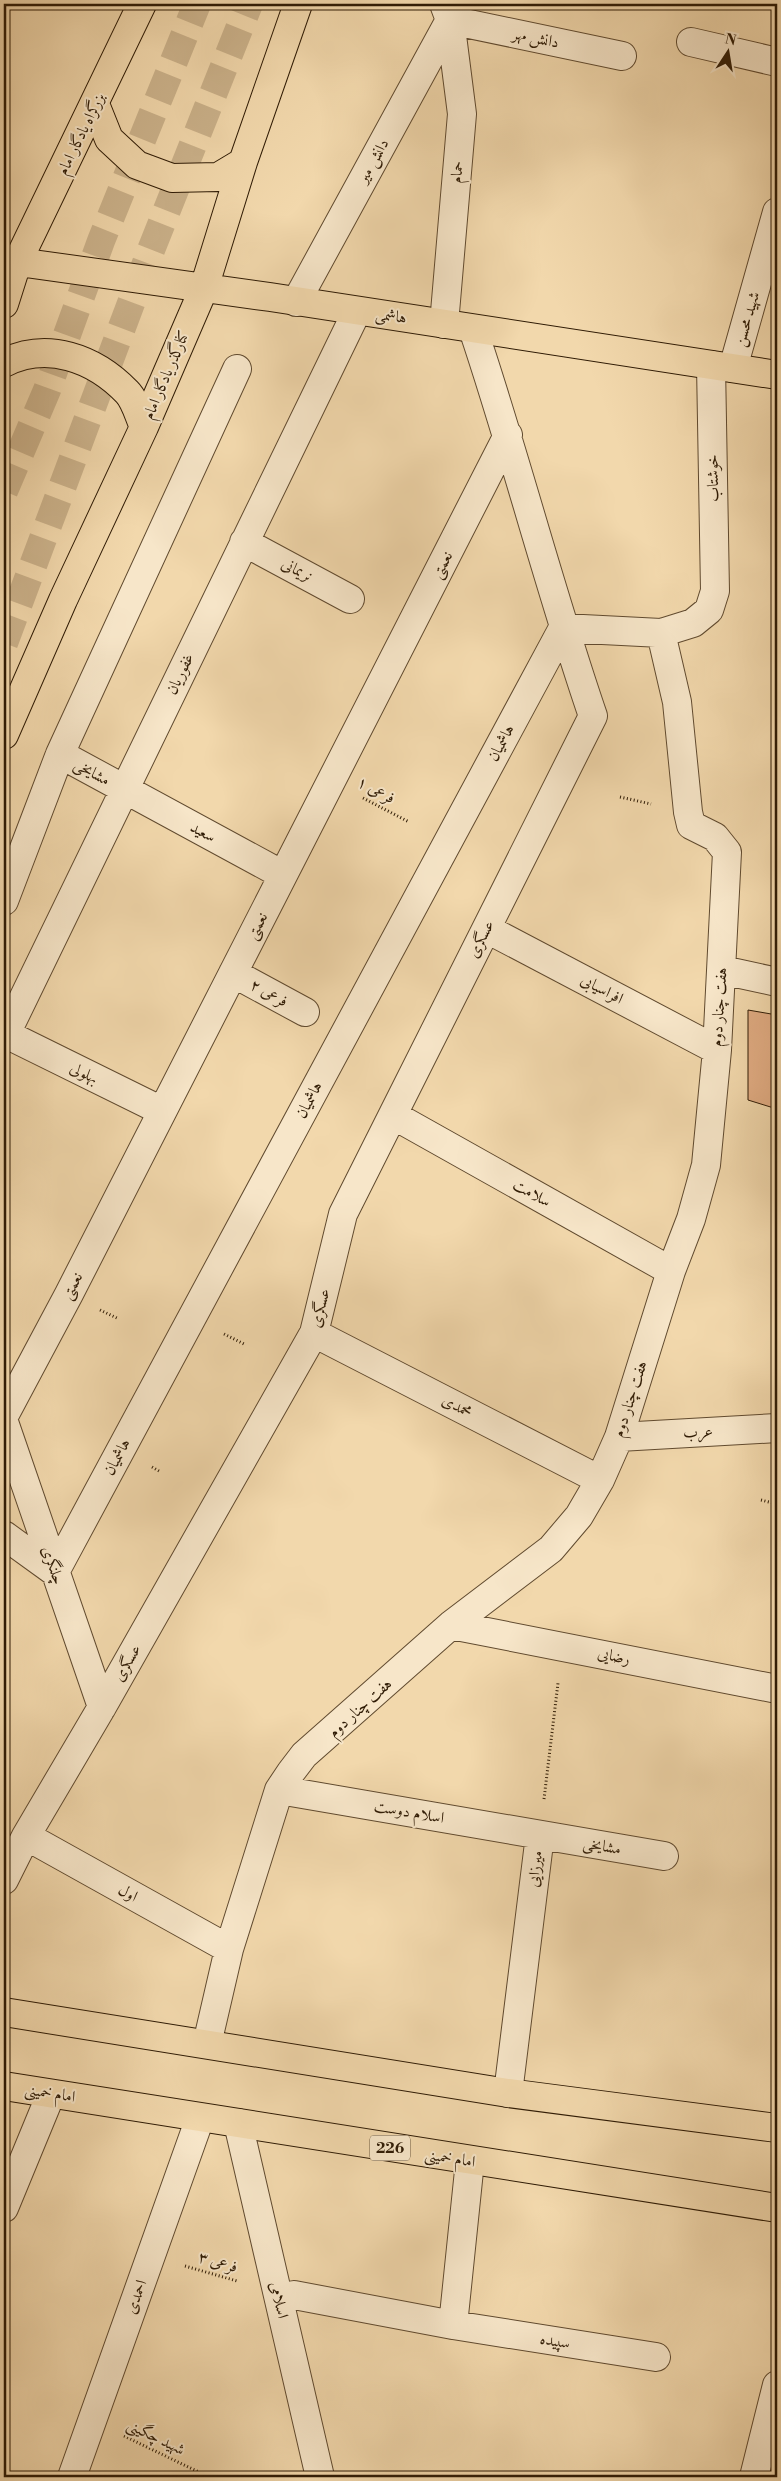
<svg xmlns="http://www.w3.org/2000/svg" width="781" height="2481" font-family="'Libre Bodoni',Amiri,serif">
<rect width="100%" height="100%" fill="#f2d8ac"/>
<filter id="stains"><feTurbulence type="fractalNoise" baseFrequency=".004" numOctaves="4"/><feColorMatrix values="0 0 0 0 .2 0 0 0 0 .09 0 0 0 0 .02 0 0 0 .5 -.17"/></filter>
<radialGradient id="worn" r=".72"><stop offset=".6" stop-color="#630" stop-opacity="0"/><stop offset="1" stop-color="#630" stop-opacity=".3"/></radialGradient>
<path fill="#e1ac83" stroke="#2f1b05" d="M748 1010 777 1015V1109L748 1100Z"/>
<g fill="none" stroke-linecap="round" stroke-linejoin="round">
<path stroke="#cbb28b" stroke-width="28" stroke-dasharray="28 14" stroke-linecap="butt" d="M4 491 47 390 101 241 197 4
M4 643 149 255 249 4"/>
<defs>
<path id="minor" d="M444 4 450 20 462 114 444 324
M450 20 622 56
M691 42 777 62
M296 302 450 20
M733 368 777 212
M244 542 350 599
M60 754 283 875
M4 901 60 754 237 369
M487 929 717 1050
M722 970 777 982
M233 973 305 1012
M6 1034 162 1111
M4 1038 357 311
M393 1115 671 1271
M314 1333 600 1480
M4 1416 69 1294 508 435
M4 1422 102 1707
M619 1437 777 1428
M4 1535 55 1572 563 628 661 633 693 623 709 610 715 591 711 365
M451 1625 777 1689
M279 1790 664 1856
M26 1836 229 1949
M4 1880 26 1836 102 1707 314 1333 343 1214 593 716C549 588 516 457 473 329
M207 2044 229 1949 279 1790 291 1772 304 1755 451 1625 551 1549 579 1516 600 1480 619 1437 671 1271 691 1219 706 1165 717 1050 727 852 715 837 691 825 688 812 677 702 661 633
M508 2093 540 1835
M238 2123 320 2477
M4 2208 51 2094
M294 2295 453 2325 656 2357
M453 2325 470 2161
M72 2477 200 2118
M754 2477 777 2385"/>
<path id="major" d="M95 104 109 139 137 165 172 178 218 177 243 162
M4 260 270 297 777 375
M4 304 17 263 142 4
M4 363C47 341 94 358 127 392 135 400 139 416 144 427
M4 735 63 600 144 427 204 288 243 162 298 4
M4 2012 508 2093 777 2128
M4 2086 777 2208"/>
</defs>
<use href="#minor" stroke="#604a2f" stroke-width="30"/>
<use href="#major" stroke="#2f1b05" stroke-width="30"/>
<path stroke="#2f1b05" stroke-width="3" stroke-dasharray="1 2.5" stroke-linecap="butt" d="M620 797 651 804
M363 798 409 822
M100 1310 119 1319
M224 1334 244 1344
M152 1467 159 1471
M761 1500 777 1504
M544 1799 558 1683
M185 2266 237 2281
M124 2436 209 2477"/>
<use href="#minor" stroke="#f7e6c9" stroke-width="28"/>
<use href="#major" stroke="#f2d8ac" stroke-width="28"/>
</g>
<g text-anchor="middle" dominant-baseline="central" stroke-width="4" stroke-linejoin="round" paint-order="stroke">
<rect fill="#f7e6c9" stroke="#6b5840" stroke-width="1" x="370" y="2135.5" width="40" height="25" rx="4"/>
<g font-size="15" font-weight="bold" fill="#2f1b05">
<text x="390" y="2148">226</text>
</g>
<g font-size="16" fill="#2f1b05" stroke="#f7e6c9">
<text transform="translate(536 38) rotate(12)">دانش مهر</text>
<text transform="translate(81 134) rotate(-64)">بزرگراه یادگار امام</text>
<text transform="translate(373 161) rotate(-61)">دانش میر</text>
<text transform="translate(457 172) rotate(-85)">حمام</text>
<text transform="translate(391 316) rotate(8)">هاشمی</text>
<text transform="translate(747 319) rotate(-74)">شهید محسن</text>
<text transform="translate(166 375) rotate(-67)">کنارگذر یادگار امام</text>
<text transform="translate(713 478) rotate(-91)">خوشتاب</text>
<text transform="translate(442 565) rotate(-63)">نعمتی</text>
<text transform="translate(297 570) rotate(28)">نریمانی</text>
<text transform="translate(180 674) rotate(-64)">غفوریان</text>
<text transform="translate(501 743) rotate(-62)">هاشمیان</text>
<text transform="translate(92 772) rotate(29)">مشایخی</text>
<text transform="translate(376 790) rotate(28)">فرعی ۱</text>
<text transform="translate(203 832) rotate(28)">سعید</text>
<text transform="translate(257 926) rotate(-63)">نعمتی</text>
<text transform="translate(481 939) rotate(-63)">عسگری</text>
<text transform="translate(602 989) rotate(28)">افراسیابی</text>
<text transform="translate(269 993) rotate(29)">فرعی ۲</text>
<text transform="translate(719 1007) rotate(-86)">هفت چنار دوم</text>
<text transform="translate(84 1073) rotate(26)">بهلولی</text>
<text transform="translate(309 1100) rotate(-62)">هاشمیان</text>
<text transform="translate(532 1193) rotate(29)">سلامت</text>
<text transform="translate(72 1286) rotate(-63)">نعمتی</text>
<text transform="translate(320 1308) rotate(-75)">عسگری</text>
<text transform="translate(630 1399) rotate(-72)">هفت چنار دوم</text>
<text transform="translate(457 1406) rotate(27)">محمدی</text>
<text transform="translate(698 1432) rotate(-3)">عرب</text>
<text transform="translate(117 1457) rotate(-62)">هاشمیان</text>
<text transform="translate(53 1565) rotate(71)">چلنگری</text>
<text transform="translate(614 1656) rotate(12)">رضایی</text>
<text transform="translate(127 1663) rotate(-60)">عسگری</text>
<text transform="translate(360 1708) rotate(-42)">هفت چنار دوم</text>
<text transform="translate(409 1812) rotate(10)">اسلام دوست</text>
<text transform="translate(602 1846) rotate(10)">مشایخی</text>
<text transform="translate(535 1869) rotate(-83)">میرزایی</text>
<text transform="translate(128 1893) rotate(29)">اول</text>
<text transform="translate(50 2093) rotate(9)">امام خمینی</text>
<text transform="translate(450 2158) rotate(9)">امام خمینی</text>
<text transform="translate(218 2262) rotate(16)">فرعی ۳</text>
<text transform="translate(136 2297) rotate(-70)">احمدی</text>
<text transform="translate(279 2300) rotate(77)">اسلامی</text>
<text transform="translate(555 2341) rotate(9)">سپیده</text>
<text transform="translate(156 2437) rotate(26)">شهید چگینی</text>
</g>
</g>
<rect width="781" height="2481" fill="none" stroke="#f2d8ac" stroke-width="20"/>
<rect x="5" y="5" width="771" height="2471" fill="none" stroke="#2f1b05" stroke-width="2.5"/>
<rect x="10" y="10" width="761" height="2461" fill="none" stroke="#2f1b05"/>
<g transform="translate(728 52) rotate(12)" stroke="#f7e6c9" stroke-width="4" paint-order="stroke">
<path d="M0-4L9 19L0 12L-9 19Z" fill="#2f1b05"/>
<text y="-8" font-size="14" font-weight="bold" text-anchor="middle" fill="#2f1b05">N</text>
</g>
<rect width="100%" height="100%" filter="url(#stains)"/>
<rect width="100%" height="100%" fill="url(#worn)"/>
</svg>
